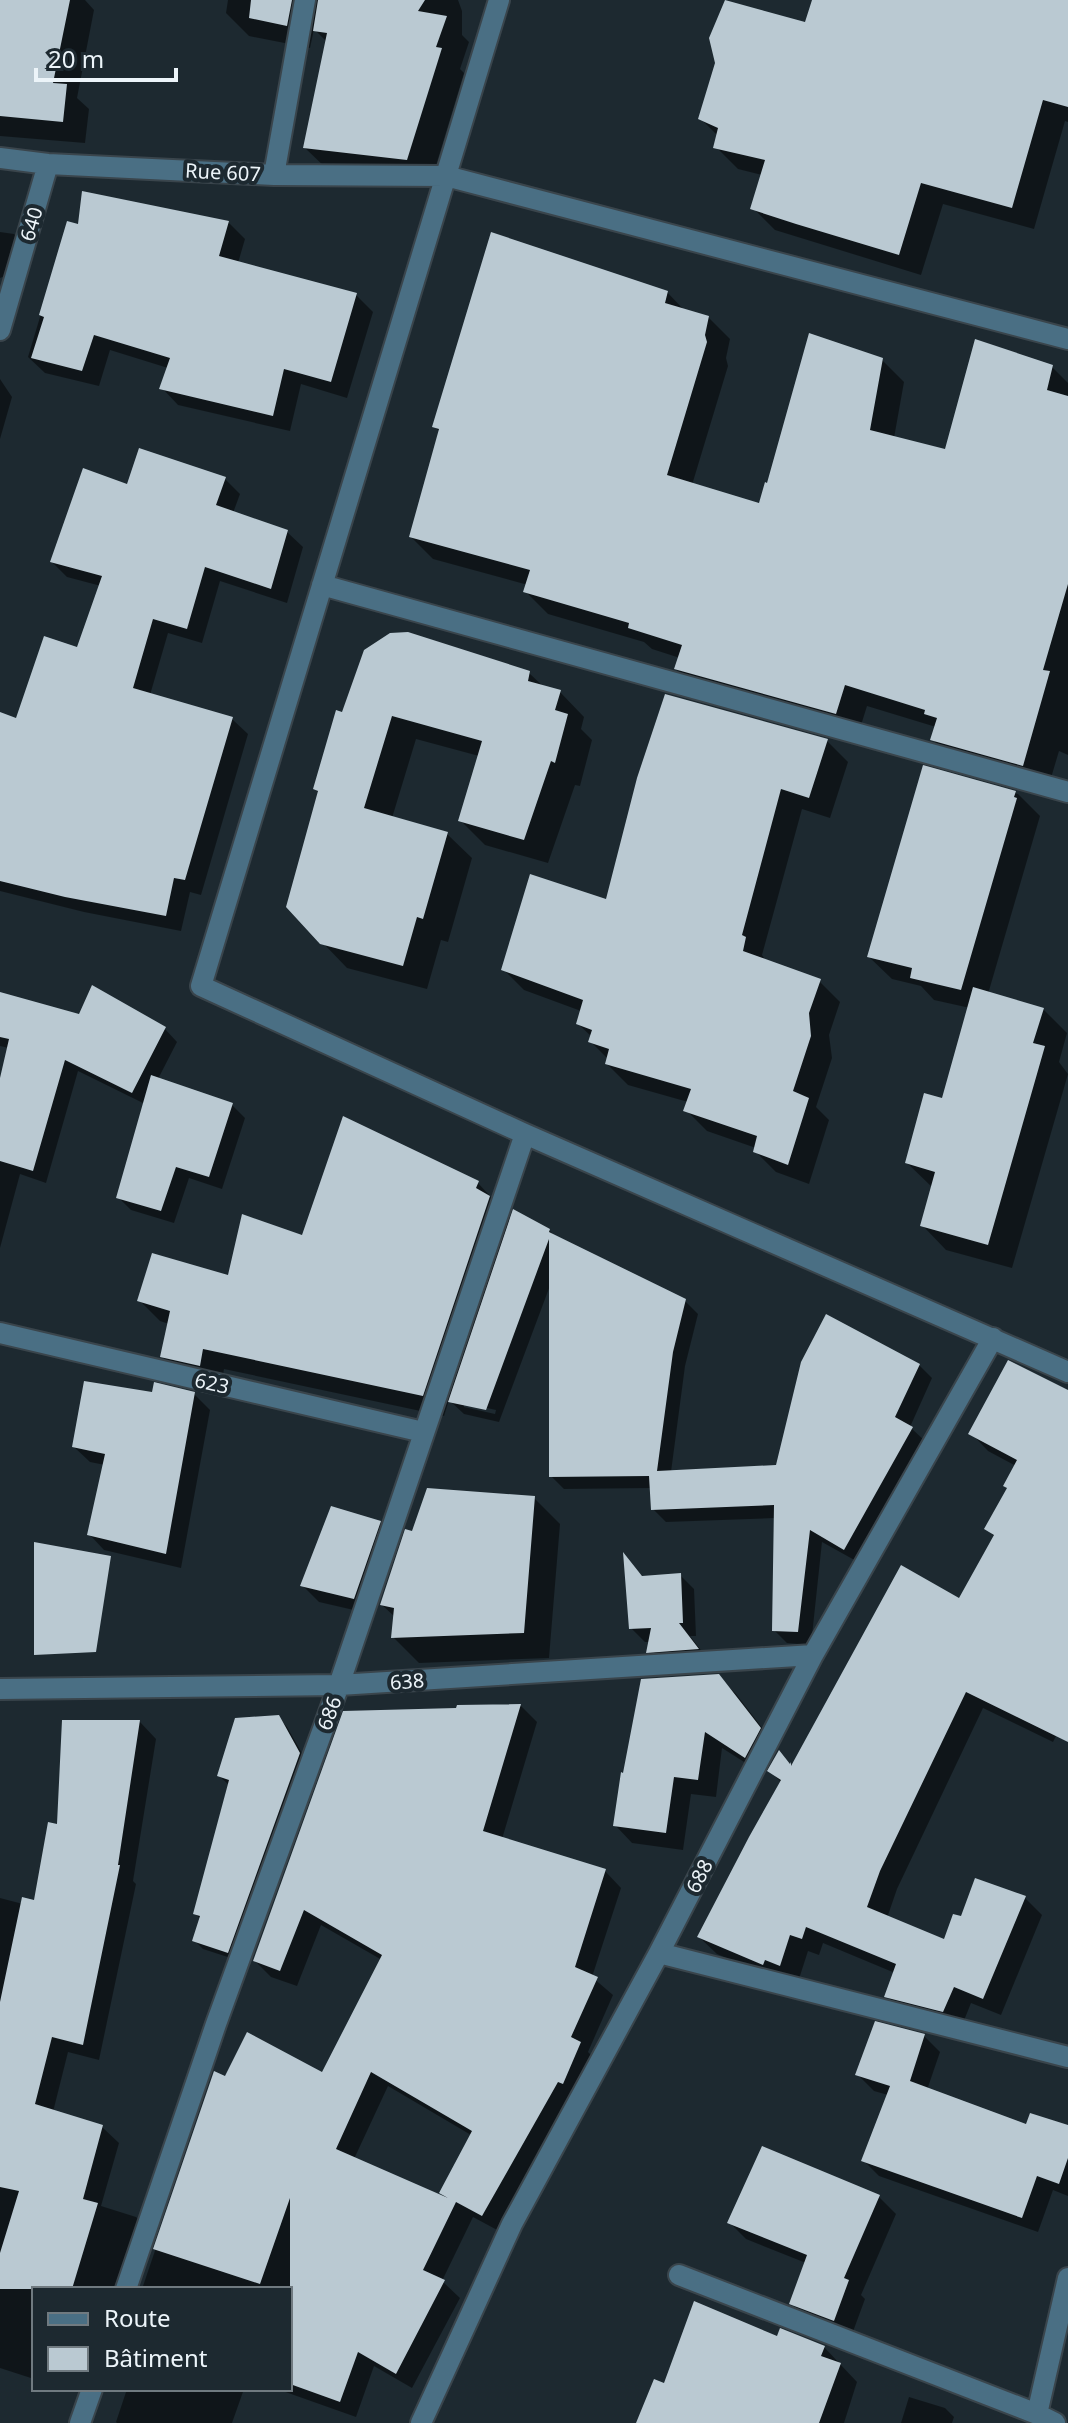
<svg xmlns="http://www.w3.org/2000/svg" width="1068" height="2423" font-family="'Noto Sans',sans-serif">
<rect width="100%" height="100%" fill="#1d2930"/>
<path fill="#0007" fill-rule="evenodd" d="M0 0H85L94 10 77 98 89 109 85 143 0 136Z
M228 0H458L462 11V35L469 42 460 69 464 73 431 182 329 171 305 148 327 42 314 29 310 48 249 36 226 13Z
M814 0H1068V122L1065 121 1034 229 943 204 921 275 775 230 753 208 762 175 738 169 716 147 718 136 700 118 806 25Z
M228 222 245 239 238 263 356 295 373 312 347 398 301 384 290 431 178 405 162 388 168 368 110 350 99 386 45 373 28 357 67 227Z
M0 232 14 234 29 250 24 268 0 278Z
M667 292 685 311 708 317 730 339 726 358 728 366 692 485 760 506 882 360 904 382 894 438 947 451 1051 366 1068 383V755L1059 751 1048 788 955 762 933 740 936 727 867 706 858 735 698 691 676 669 680 658 652 649 644 642 548 614 526 592 528 585 433 559 411 537 440 432 435 427Z
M0 379 12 397 0 439Z
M225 479 240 494 233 513 287 532 303 547 287 603 220 581 202 643 168 633 150 695 232 719 248 734 201 895 190 892 181 931 84 912 0 891V714L17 720 78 650 101 586 67 577 52 562 128 487Z
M529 673 545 688 560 692 584 717 581 729 592 740 580 786 575 785 548 863 485 845 461 821 479 756 416 739 392 818 447 834 472 858 448 942 441 940 427 989 347 968 322 942 319 793 315 789 343 714Z
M827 741 848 762 830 818 802 809 762 955 766 961 819 981 840 1002 829 1035 832 1058 816 1107 829 1120 809 1184 776 1172 755 1151 756 1148 707 1131 686 1110 688 1102 628 1085 607 1064 608 1059 591 1042 592 1037 578 1024 581 1011 524 990 503 969 608 901Z
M924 768 1018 794 1040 816 988 994 1043 1009 1067 1033 1059 1062 1068 1074 1012 1268 946 1250 922 1225 933 1188 907 1163 943 1101 970 1008 934 1000 921 986 892 979 869 957Z
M0 994 81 1016 165 1029 177 1042 158 1079 232 1105 245 1118 222 1189 189 1178 174 1223 131 1210 118 1197 145 1104 78 1071 46 1183 20 1174 0 1248V1087L9 1048 0 1046Z
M478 1183 512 1220 549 1230 556 1238 685 1301 698 1314 685 1366 671 1472 777 1467 919 1365 932 1378 910 1427 925 1441 858 1562 822 1542 811 1645 787 1643 774 1630 775 1518 666 1522 653 1509 652 1488 564 1489 551 1476V1283L499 1422 464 1414 449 1400 444 1416 224 1369 221 1386 183 1378 162 1356 169 1324 160 1321 139 1300 229 1277 303 1238ZM464 1403 496 1410 495 1414 464 1407Z
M154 1394H194L210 1410 181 1568 104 1550 89 1534 105 1465 90 1462 74 1447Z
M1068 1394V1712L1053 1742 983 1708 897 1889 887 1918 945 1942 962 1919 1025 1898 1042 1915 1001 2015 971 2003 961 2028 904 2014 887 1996 895 1973 823 1943 819 1955 808 1951 798 1982 781 1981 717 1954 699 1937 782 1783 770 1771 779 1753 793 1767 959 1601 995 1537 986 1528 1009 1488 1016 1466 988 1451 971 1433Z
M534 1498 560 1524 549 1658 419 1663 393 1637 395 1617 382 1605 413 1534Z
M379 1523 396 1540 371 1614 319 1602 302 1585Z
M625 1558 644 1578 680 1575 694 1589 696 1636H690L710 1662 662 1666 648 1652 650 1642H645L631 1628Z
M718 1676 736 1694 777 1747 763 1774 722 1748 716 1797 691 1794 683 1850 632 1843 615 1825Z
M521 1706 537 1722 502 1839 605 1871 621 1888 592 1977 613 1995 588 2052 596 2060 499 2231 473 2217 442 2281 460 2298 412 2388 374 2366 356 2417 277 2389H290V2289H142L215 2074 226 2079 323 2075 382 1960 321 1925 297 1986 271 1977 255 1961 458 1707ZM388 2086 471 2135 441 2193 448 2200 354 2159Z
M278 1717 287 1727 308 1764 237 1960 203 1949 194 1940 201 1920 195 1913 228 1784 219 1776Z
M140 1722 156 1739 133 1881 136 1884 99 2060 68 2052 53 2112 102 2127 119 2143 101 2206 136 2217 153 2233 134 2289H34V2379L0 2368V1898L23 1904 35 1902 59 1826Z
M924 2036 940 2052 927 2090 1027 2126 1068 2128V2196L1053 2190 1038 2232 879 2176 863 2160 888 2095 874 2091 858 2075Z
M879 2197 896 2214 861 2295 865 2299 851 2337 809 2320 791 2303 806 2263 746 2239 729 2222Z
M778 2339 824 2347 857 2382 844 2423H638L665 2385Z
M127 2389H244L232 2423H117L116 2422Z
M909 2397 945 2408 954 2417 952 2423H901Z"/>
<path fill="#bac9d2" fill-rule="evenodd" d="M0 0H70L53 83 67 84 63 122 0 116Z
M251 0H292L287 26 249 18Z
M318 0H425L418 11 447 16 436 47 442 48 407 160 303 148 327 33 313 31Z
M725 0 805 22 812 0H1068V107L1043 100 1012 208 921 183 899 255 796 224 750 209 765 160 713 148 718 128 698 119 715 63 709 38Z
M82 191 229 221 219 256 357 293 331 382 284 369 273 416 159 389 170 358 94 335 82 371 31 358 44 317 39 315 67 221 78 224Z
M491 232 668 291 665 303 709 316 705 335 707 342 667 475 759 503 765 482 767 483 809 333 883 358 870 430 945 449 975 339 1053 365 1047 390 1068 396V584L1043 670 1050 671 1023 766 930 740 937 718 924 714 925 710 845 685 836 714 674 669 682 645 628 628 629 623 523 592 530 570 409 537 439 429 432 427Z
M139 448 226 477 216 505 288 530 271 589 205 567 187 629 153 619 133 688 233 717 185 880 174 878 166 916 65 897 0 881V712L16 718 44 636 77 647 102 576 50 562 83 468 127 484Z
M408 632 530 671 528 681 561 690 555 710 568 714 555 763 551 761 524 840 458 821 482 741 392 716 364 808 448 832 423 919 417 917 403 966 320 944 286 907 318 791 313 789 336 710 342 712 364 650 390 633Z
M665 694 828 739 809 798 781 789 742 935 746 937 743 951 821 979 809 1013 811 1036 793 1091 809 1098 788 1165 753 1152 757 1136 683 1111 691 1089 605 1064 609 1049 588 1042 592 1030 576 1024 583 1000 501 970 530 874 606 899 637 778Z
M923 765 1016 791 1014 797 1017 798 961 990 910 978 912 968 867 957Z
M92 985 166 1027 132 1093 65 1060 33 1171 0 1161V1078L9 1039 0 1037V992L79 1014Z
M973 987 1044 1008 1033 1043 1045 1046 988 1245 920 1226 935 1172 905 1163 924 1093 942 1098Z
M151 1075 233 1103 209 1177 176 1167 161 1211 116 1198Z
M343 1116 479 1181 476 1188 490 1196 423 1396 203 1349 200 1366 160 1357 170 1311 137 1301 152 1253 228 1275 242 1214 302 1235Z
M513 1209 550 1229 549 1232 686 1299 673 1352 657 1471 776 1465 801 1362 826 1314 920 1364 895 1417 913 1427 844 1550 810 1530 798 1632 772 1631 774 1505 651 1510 649 1476 549 1477V1239L486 1410 448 1402Z
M1008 1360 1068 1390V1742L966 1692 880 1871 867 1907 944 1939 953 1914 961 1916 975 1878 1026 1896 983 1999 954 1987 943 2012 884 1997 896 1964 806 1927 802 1939 790 1935 780 1966 765 1960 763 1965 697 1937 749 1837 781 1780 767 1771 779 1750 790 1764 791 1762V1766L901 1565 959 1598 994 1535 984 1529 1007 1488 1003 1486 1017 1460 968 1434Z
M84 1381 152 1392 154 1382 195 1392 166 1554 87 1535 105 1454 72 1447Z
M427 1488 535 1496 524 1633 391 1638 394 1608 380 1605 405 1529 412 1531Z
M331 1506 381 1521 354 1599 300 1586Z
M34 1542 111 1556 96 1652 34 1655Z
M623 1552 642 1576 681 1573 683 1623H679L699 1649 646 1653 651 1628 629 1629Z
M719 1674 761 1728 745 1758 705 1732 698 1780 674 1777 666 1833 613 1826 621 1772 623 1773 641 1679Z
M521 1704 483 1831 606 1869 575 1967 598 1977 571 2037 581 2042 563 2084 558 2082 482 2216 456 2202 423 2270 445 2280 396 2374 358 2352 340 2402 290 2384V2198L260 2284 153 2249 214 2071 225 2076 247 2032 322 2072 382 1955 304 1910 280 1971 253 1961 343 1711 456 1708 457 1705ZM371 2072 472 2131 439 2193 448 2198 336 2149Z
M279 1715 300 1753 228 1953 192 1941 200 1916 193 1914 229 1780 217 1776 235 1718Z
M62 1720H140L118 1865H120L83 2045 52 2037 35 2104 103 2125 83 2199 98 2203 72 2289H0V2253L19 2191 0 2187V2002L22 1897 34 1900 48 1822 57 1824Z
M875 2021 925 2034 910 2081 1026 2124 1030 2113 1068 2125V2158L1059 2184 1037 2176 1022 2218 861 2161 890 2086 855 2075Z
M762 2146 880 2195 844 2278 849 2280 834 2321 789 2304 807 2255 727 2223Z
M694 2301 777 2336 780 2328 825 2346 821 2356 841 2363 819 2423H636L654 2379 664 2383Z"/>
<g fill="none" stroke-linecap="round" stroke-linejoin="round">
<defs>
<path id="minor" d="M499 0 201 986 525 1134 1068 1372
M0 158 48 164 274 175 446 176 1068 339
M274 175 305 0
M0 330 48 164
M322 585 1068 792
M0 1333 423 1432
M0 1689 339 1685 813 1655
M659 1953 1068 2057
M679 2275 1037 2414
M126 2289 216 2024 339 1685 525 1134
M80 2423 92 2389
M421 2423 512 2224 659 1953 813 1655 993 1338
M1055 2423 1037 2414 1068 2278"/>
</defs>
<use href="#minor" stroke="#3a454c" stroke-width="24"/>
<use href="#minor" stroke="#4a6f84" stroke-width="20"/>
</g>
<g text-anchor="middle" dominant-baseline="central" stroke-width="8" stroke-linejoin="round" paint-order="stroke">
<g font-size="20" fill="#ecf4f9" stroke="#1d2930">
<text transform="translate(223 172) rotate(3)">Rue 607</text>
<text transform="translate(31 224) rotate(-74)">640</text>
<text transform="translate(212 1383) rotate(13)">623</text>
<text transform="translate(407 1681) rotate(-4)">638</text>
<text transform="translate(329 1713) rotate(-70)">686</text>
<text transform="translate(699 1876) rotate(-63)">688</text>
</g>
</g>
<rect x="32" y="2287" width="260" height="104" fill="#1d2930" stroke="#707a80" stroke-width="2"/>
<rect x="48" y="2313" width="40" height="12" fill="#4a6f84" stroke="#707a80" stroke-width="2"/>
<text x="104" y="2327" font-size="24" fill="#ecf4f9">Route</text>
<rect x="48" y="2347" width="40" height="24" fill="#bac9d2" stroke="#707a80" stroke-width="2"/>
<text x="104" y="2367" font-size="24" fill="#ecf4f9">Bâtiment</text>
<path d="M36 68v12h140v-12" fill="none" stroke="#ecf4f9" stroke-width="4"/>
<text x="48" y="68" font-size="24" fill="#ecf4f9" stroke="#1d2930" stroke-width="6" paint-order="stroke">20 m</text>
</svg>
